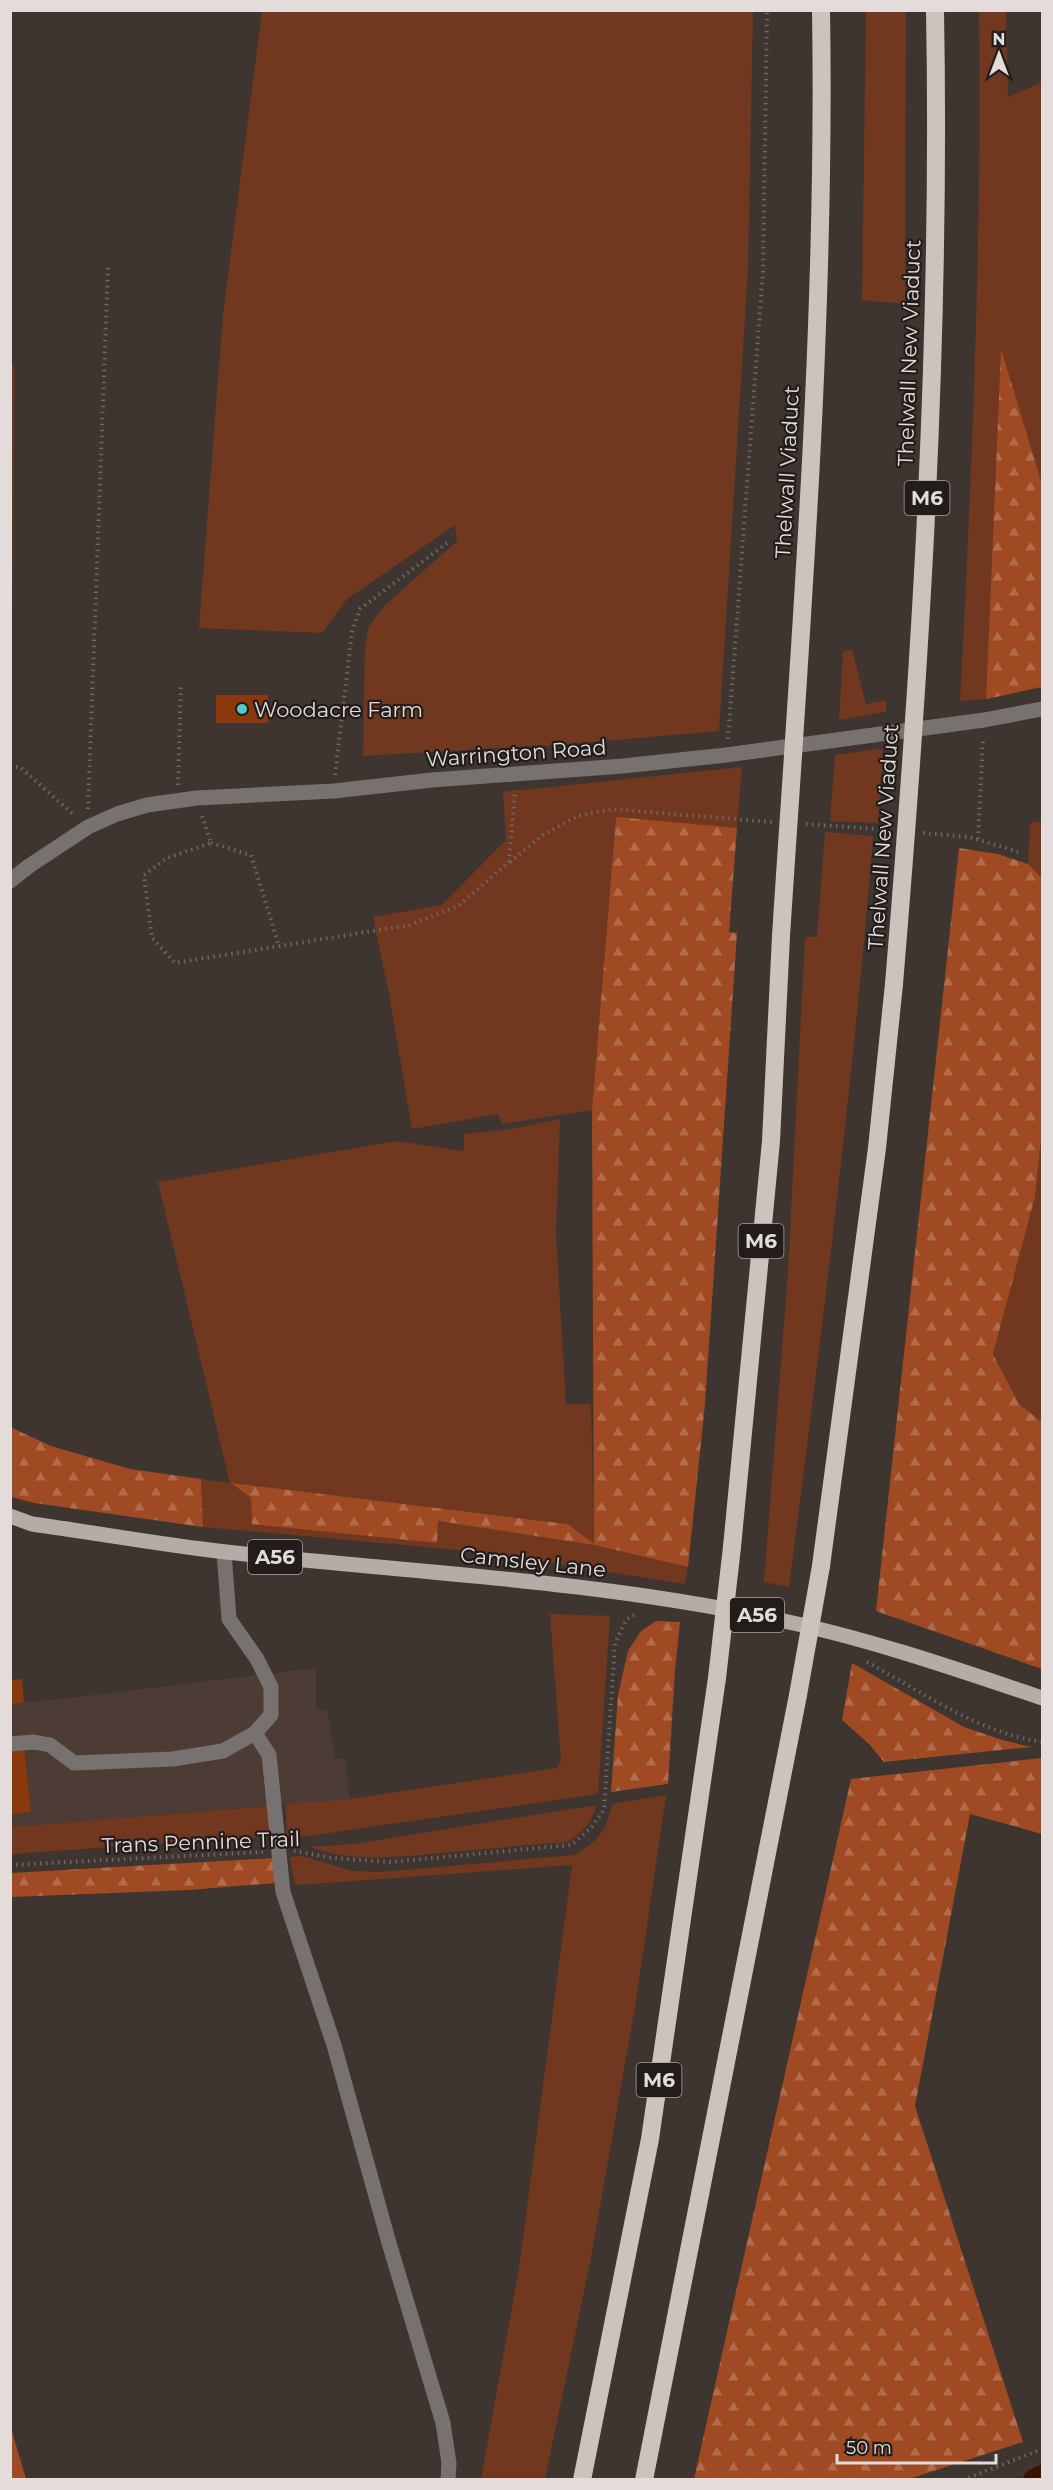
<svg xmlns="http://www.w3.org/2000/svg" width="1053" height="2490" font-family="Montserrat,sans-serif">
<defs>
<pattern id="forest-firs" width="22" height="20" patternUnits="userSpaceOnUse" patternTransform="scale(1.5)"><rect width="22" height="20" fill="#9f4a23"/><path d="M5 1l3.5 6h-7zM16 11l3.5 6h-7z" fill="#b16c4d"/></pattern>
</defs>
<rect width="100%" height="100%" fill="#3e3531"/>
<path fill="#4c3c35" d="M316 1668V1708L328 1712 335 1759 345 1758 350 1799 11 1827V1703L61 1699Z"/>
<path fill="#72381f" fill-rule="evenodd" d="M262 11H753L748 270 719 731 569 744 363 756 365 646 369 626 384 606 457 541 455 525 347 599 322 633 199 628 223 315Z
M866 11H906L905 304 862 300Z
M979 11H1006L1008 97 1042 82V484L1001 352 986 699 960 701C972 471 982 241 979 11Z
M14 365 12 646H11L10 366Z
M852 649 866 704 886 700V712L839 720 843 652Z
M883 748 878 823 830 821 835 755Z
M742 767 737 828 616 818 592 1110 502 1124 498 1114 412 1129 390 999 373 917 442 905 506 840 503 792Z
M1042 821V878L1028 864 1030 823Z
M825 832 873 836C853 1087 821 1337 789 1587L764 1582 788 1272 805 937H817Z
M560 1119 556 1233 566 1404H591L594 1545 688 1567 685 1584 481 1552 203 1527 201 1479 230 1483 158 1182 396 1141 464 1151V1134L512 1129ZM232 1484 568 1524 593 1544 438 1521 436 1543 252 1523 251 1498Z
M1042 1130V1422L1019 1404 993 1354 1035 1197Z
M550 1614 610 1616 598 1794 287 1839 286 1804 350 1799 557 1768 561 1761Z
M666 1795 636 2001 591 2258 545 2479H481L519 2269 572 1865 298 1885 294 1882 290 1857 302 1856 352 1871 381 1872 574 1855C598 1842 606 1831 612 1804Z
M596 1805C593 1822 582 1832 568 1842 530 1845 491 1848 452 1852 405 1856 355 1864 310 1847L354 1844Z
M267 1806 271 1836 11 1854V1827Z"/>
<path fill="url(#forest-firs)" d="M1001 349 1042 484V687L986 699Z
M616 817 737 828 729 932 737 933 705 1404 688 1567 594 1545 438 1521 437 1543 252 1524 251 1498 231 1483 568 1524 594 1544 592 1110Z
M959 848 998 854 1028 864 1042 878V1130L1035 1197 993 1354 1019 1404 1042 1422V1669L876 1611Z
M10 1427 51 1446 130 1469 201 1479 203 1527 34 1503 11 1497Z
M656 1621 680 1622 675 1670 668 1784 611 1792 618 1695 628 1651 641 1631Z
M852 1663 964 1727 1002 1740 1031 1747 884 1762 870 1745 842 1720Z
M1042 1758V1834L970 1814 915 2106 1023 2442 909 2479H694L851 1779Z
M274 1858 276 1883 189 1890 11 1897V1873Z
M10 2428H11L26 2479H11Z"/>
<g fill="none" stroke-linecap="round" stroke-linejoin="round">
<path stroke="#3d1100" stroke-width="22" d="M1034 2480 1042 2476"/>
</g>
<path fill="#8b380d" d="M216 695H268V723H216Z
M22 1679 24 1703 10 1704V1680Z
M24 1748 31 1812 10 1814V1750Z"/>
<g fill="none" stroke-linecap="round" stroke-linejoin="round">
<path stroke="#706764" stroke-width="4" stroke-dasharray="1.5 4.5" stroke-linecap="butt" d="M728 739 763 271 767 10
M10 767H20L75 816
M335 775 352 632 360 609 447 543
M178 785 181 684
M88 809 108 266
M202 816 211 843 167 858 144 875 152 938 175 963 410 925 458 906 509 862 515 790
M806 824 889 830
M923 833 969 837 1022 853
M978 839 983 738
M211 843 251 855 279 946
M510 862 543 835 577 816 613 809 772 822
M867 1662C922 1692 979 1733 1042 1742
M294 1851 333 1858 391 1862 571 1845 591 1828 604 1810 615 1643 626 1620 637 1613
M10 1865 263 1852
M963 2480 1042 2449"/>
<path stroke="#777270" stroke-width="15" d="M10 881 29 866 88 827 117 814 147 805 197 798 334 791 432 780 623 766 726 755 984 720 1042 709
M255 1733 269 1755 283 1892 334 2045 389 2243 443 2423 449 2463 448 2480
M10 1744 34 1742 50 1745 74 1763 173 1759 223 1751 255 1733 271 1715V1687L257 1659 229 1619 224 1552"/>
<path stroke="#b5aba7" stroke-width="15" d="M10 1516 32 1524C97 1533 162 1545 226 1552 406 1572 588 1580 765 1617 860 1636 951 1667 1042 1698"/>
<path stroke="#cec2bd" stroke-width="18" d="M732 1547 771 1141 781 936
M821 1566 877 1148 894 984
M582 2480 650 2139 717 1678
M644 2480 798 1695"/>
<path stroke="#cec2bd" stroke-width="18" d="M781 936C801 628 826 319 821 10
M894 984C921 660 941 336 935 10
M717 1678 732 1547
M798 1695 821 1566"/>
</g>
<circle fill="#53cdca" stroke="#221d1b" stroke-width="2" cx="242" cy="709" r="6"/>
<g text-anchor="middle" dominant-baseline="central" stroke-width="4.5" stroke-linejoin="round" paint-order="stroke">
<g fill="#221d1b" stroke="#a9a3a1" stroke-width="1.5">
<rect x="904.5" y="481" width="45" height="34" rx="4.5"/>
<rect x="738.5" y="1224" width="45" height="34" rx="4.5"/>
<rect x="248" y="1540" width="54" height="34" rx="4.5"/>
<rect x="730" y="1598" width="54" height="34" rx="4.5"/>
<rect x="636.5" y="2063" width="45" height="34" rx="4.5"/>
</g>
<g font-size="20" font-weight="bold" fill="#e3dcda">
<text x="927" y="498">M6</text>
<text x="761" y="1241">M6</text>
<text x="275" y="1557">A56</text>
<text x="757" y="1615">A56</text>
<text x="659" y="2080">M6</text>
</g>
<g font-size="21" fill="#e3dcda" stroke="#221d1b">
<text transform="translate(909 353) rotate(-88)">Thelwall New Viaduct</text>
<text transform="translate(787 472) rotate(-87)">Thelwall Viaduct</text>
<text transform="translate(516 753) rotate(-4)">Warrington Road</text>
<text transform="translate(883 837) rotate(-86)">Thelwall New Viaduct</text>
<text transform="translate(533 1562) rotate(6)">Camsley Lane</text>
<text transform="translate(201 1842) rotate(-2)">Trans Pennine Trail</text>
</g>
<g font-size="21" fill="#e3dcda" stroke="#221d1b" text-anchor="start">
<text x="254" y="709">Woodacre Farm</text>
</g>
</g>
<rect width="1053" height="2490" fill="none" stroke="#e3dcda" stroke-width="24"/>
<g transform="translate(999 54)" stroke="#221d1b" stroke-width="4.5" paint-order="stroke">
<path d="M0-4.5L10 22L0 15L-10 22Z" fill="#e3dcda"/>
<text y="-9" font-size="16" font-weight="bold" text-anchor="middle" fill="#e3dcda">N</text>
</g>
<path d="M837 2454v9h159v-9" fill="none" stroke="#e3dcda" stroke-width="3"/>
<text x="846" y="2454" font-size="18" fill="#e3dcda" stroke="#221d1b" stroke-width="4.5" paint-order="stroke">50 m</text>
</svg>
